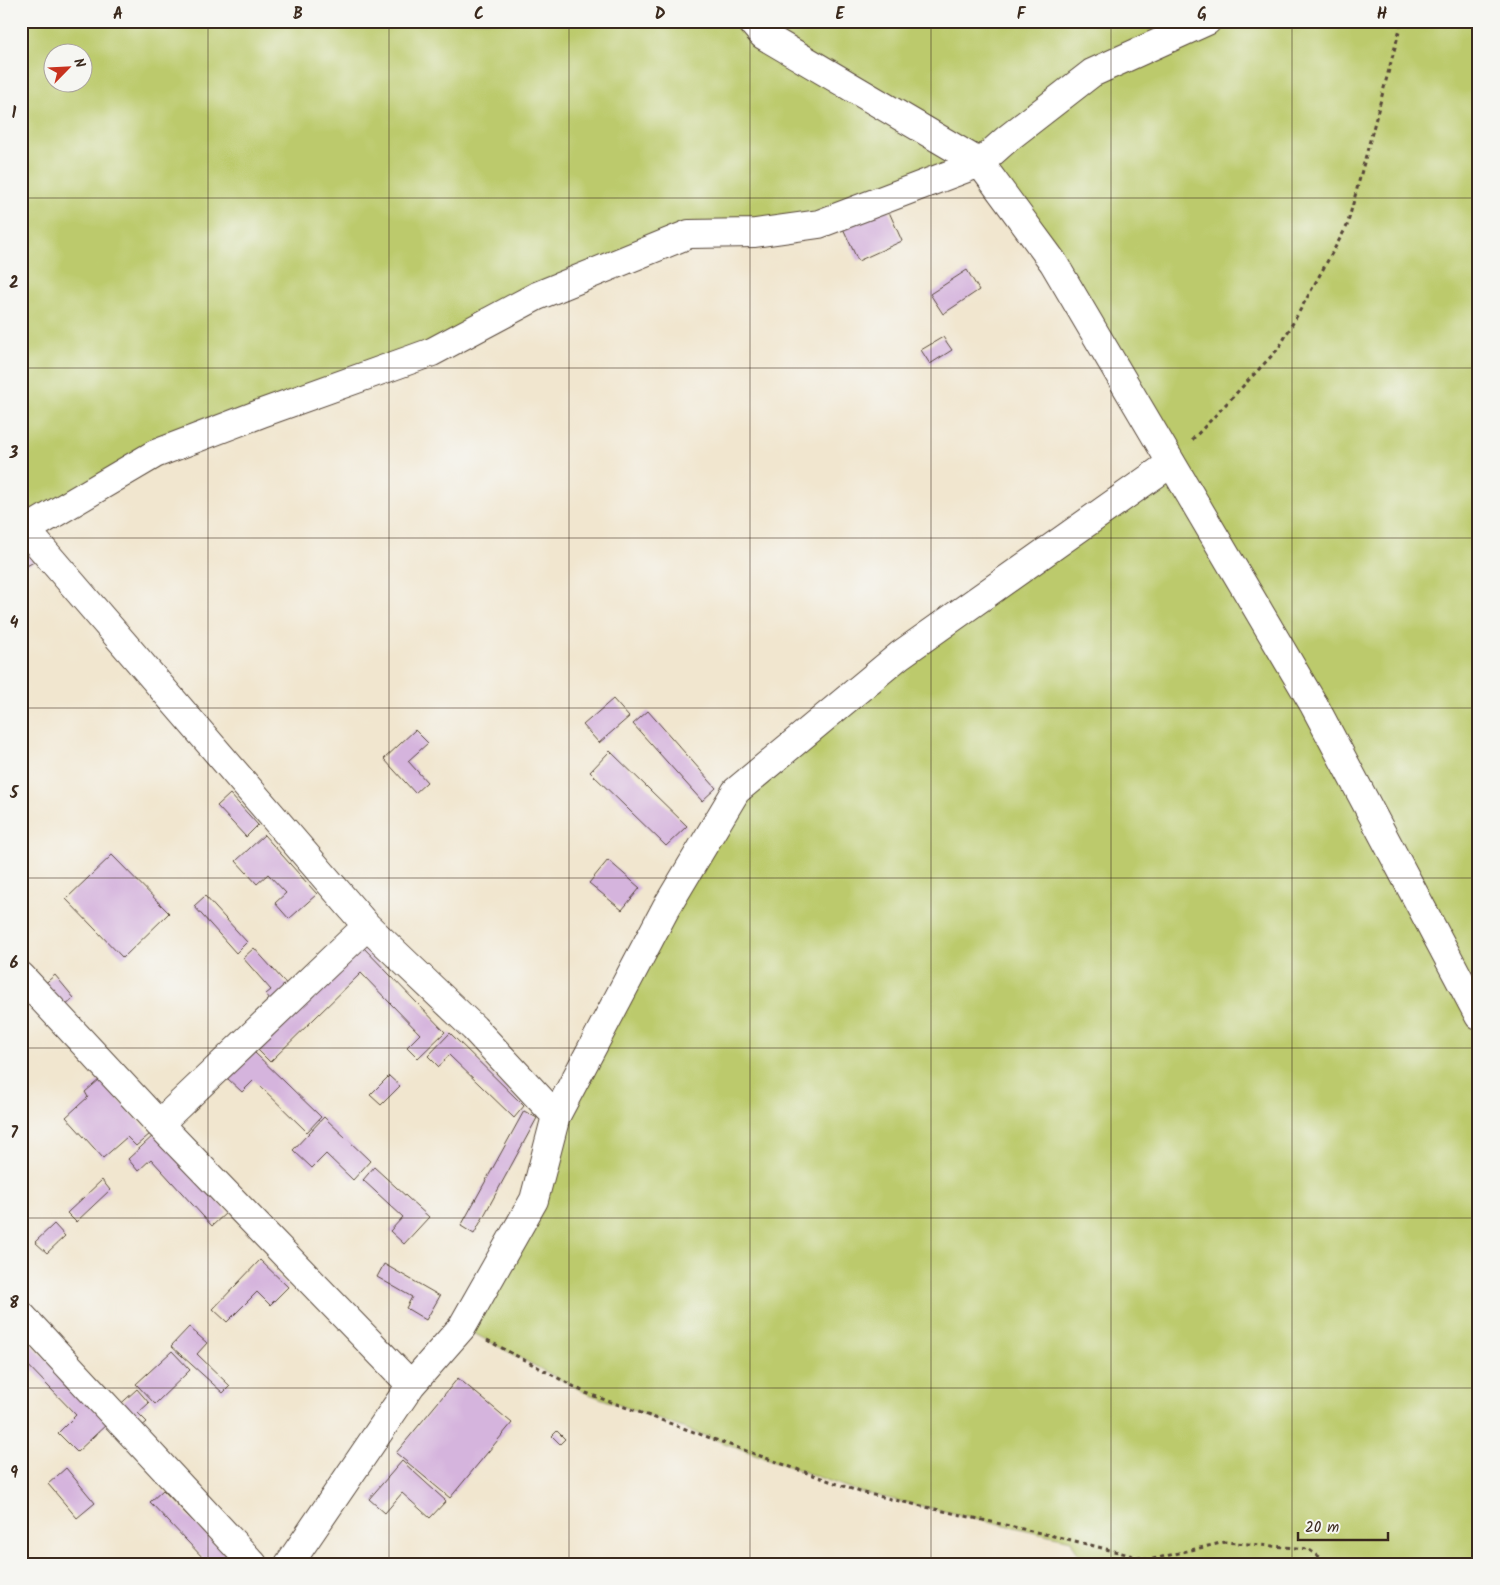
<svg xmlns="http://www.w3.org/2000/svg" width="1500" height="1585" font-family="Kalam,sans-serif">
<rect width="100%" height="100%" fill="#f6f6f2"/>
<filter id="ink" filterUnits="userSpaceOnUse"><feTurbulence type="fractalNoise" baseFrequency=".02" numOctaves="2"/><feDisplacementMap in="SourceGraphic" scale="10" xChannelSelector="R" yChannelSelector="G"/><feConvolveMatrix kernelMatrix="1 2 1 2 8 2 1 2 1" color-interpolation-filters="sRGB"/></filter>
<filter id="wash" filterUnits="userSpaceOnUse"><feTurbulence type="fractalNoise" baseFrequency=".0096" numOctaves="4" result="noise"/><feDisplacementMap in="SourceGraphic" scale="20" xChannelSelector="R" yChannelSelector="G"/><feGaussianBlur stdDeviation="1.12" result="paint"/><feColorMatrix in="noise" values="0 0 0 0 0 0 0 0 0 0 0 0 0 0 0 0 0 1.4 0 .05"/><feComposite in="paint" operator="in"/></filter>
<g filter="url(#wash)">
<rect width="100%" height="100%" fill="#f1e6cf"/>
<path fill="#bcca6c" stroke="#7c7a45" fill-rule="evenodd" d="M21 21H1479V1564H1083L1071 1540 860 1492 586 1393 462 1327 534 1200 556 1116 736 791 1171 463 980 163 819 224 689 234 262 413 21 533ZM52 52H82V82H52Z"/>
<g id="blocks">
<path fill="#d5b4dd" d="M885 203 902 241 858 261 841 224Z
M967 270 979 290 943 314 930 294Z
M943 337 952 350 930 364 921 350Z
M27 552 34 562 21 569V555Z
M613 699 629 717 599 743 583 725Z
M648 711 716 788 702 801 633 724Z
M415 730 428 743 408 761 427 782 415 793 384 759Z
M610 751 687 826 666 846 590 772Z
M230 794 258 825 246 837 217 806Z
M264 835 317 894 289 919 275 903 286 893 268 874 257 884 236 861Z
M112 855 169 913 123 958 66 899Z
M608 860 640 888 622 910 589 883Z
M205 896 247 942 236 953 194 906Z
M362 946 445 1032 418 1058 407 1047 420 1034 361 973 270 1062 257 1049Z
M254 948 291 989 274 1004 266 994 271 990 243 958Z
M55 975 74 998 62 1009 42 986Z
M450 1033 524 1106 514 1118 449 1055 439 1067 428 1056Z
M253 1051 321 1117 307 1132 254 1080 242 1092 227 1078Z
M389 1076 400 1086 381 1105 370 1095Z
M100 1079 150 1134 136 1146 127 1137 103 1158 66 1117 88 1097 85 1092Z
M524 1111 537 1118 474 1234 461 1226Z
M324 1117 370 1161 353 1180 326 1154 312 1168 293 1150Z
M155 1134 227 1212 212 1226 151 1159 138 1171 128 1159Z
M374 1167 429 1217 404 1244 390 1231 403 1217 363 1180Z
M102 1180 110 1190 76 1222 67 1213Z
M54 1224 65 1236 47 1253 35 1242Z
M260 1260 288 1287 270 1305 257 1292 227 1322 213 1309Z
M384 1264 440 1296 426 1320 406 1308 412 1297 377 1277Z
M189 1327 207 1343 197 1354 230 1386 223 1393 171 1346Z
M21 1334 108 1423 77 1452 58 1433 76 1415 21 1358Z
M172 1351 190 1370 155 1404 136 1384Z
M458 1378 512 1423 450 1498 396 1453Z
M137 1389 149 1403 138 1413 147 1422 134 1433 114 1410Z
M557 1431 565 1439 560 1444 552 1436Z
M402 1461 446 1501 430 1518 402 1493 385 1513 369 1499Z
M66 1468 95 1503 77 1518 48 1484Z
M163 1490 232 1561 230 1564H201L205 1560 150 1502Z"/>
</g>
</g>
<g filter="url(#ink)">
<use href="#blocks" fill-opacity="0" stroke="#564639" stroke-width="1"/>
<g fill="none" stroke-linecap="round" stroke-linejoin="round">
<defs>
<path id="street" d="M980 163 1007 139 1092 73 1207 21
M26 530 367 926 474 1028 556 1116
M21 976 159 1124 411 1385
M159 1124 367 926
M21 1315 253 1564
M289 1564 411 1385 462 1327 534 1200 556 1116 666 908 736 791 900 655 1171 463"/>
<path id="secondary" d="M751 21 763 35 980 163 1053 262 1314 705 1479 1016
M21 533 155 454 262 413 432 352 537 296 689 234 755 233 819 224 980 163"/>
</defs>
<use href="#street" stroke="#564639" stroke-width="30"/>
<use href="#secondary" stroke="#564639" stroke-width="30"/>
<path stroke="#564639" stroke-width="3" stroke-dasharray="4 4" stroke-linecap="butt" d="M1192 440 1279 348 1347 226 1402 21
M487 1340 586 1393 860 1492 1071 1540 1149 1560 1225 1542 1308 1549 1330 1564"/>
<use href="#street" stroke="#fff" stroke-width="28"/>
<use href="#secondary" stroke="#fff" stroke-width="28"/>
</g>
</g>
<path fill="none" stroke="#3b2a1e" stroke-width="1" stroke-opacity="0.55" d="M208 21V1564M389 21V1564M569 21V1564M750 21V1564M931 21V1564M1111 21V1564M1292 21V1564M21 198H1479M21 368H1479M21 538H1479M21 708H1479M21 878H1479M21 1048H1479M21 1218H1479M21 1388H1479"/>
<rect width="1500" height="1585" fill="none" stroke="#f6f6f2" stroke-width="55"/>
<g transform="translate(68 68) rotate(66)"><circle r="24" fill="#f6f6f2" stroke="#aba49d"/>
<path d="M0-4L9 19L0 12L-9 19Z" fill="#c8321e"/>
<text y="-8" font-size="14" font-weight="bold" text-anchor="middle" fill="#3b2a1e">N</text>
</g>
<path d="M1298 1532v8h90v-8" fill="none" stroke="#3b2a1e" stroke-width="2.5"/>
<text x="1305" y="1532" font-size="15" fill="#3b2a1e" stroke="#f6f6f2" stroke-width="4" paint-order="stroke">20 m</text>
<rect x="28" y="28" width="1444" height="1530" fill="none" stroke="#3b2a1e" stroke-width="2"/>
<g font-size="16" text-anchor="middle" font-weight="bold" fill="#3b2a1e">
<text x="118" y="19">A</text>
<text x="298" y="19">B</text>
<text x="479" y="19">C</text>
<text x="660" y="19">D</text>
<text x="840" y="19">E</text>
<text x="1021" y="19">F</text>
<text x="1202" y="19">G</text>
<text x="1382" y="19">H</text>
<text x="14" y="118">1</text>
<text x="14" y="288">2</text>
<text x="14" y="458">3</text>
<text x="14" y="628">4</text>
<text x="14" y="798">5</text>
<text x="14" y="968">6</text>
<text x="14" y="1138">7</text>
<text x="14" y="1308">8</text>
<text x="14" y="1478">9</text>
</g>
</svg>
